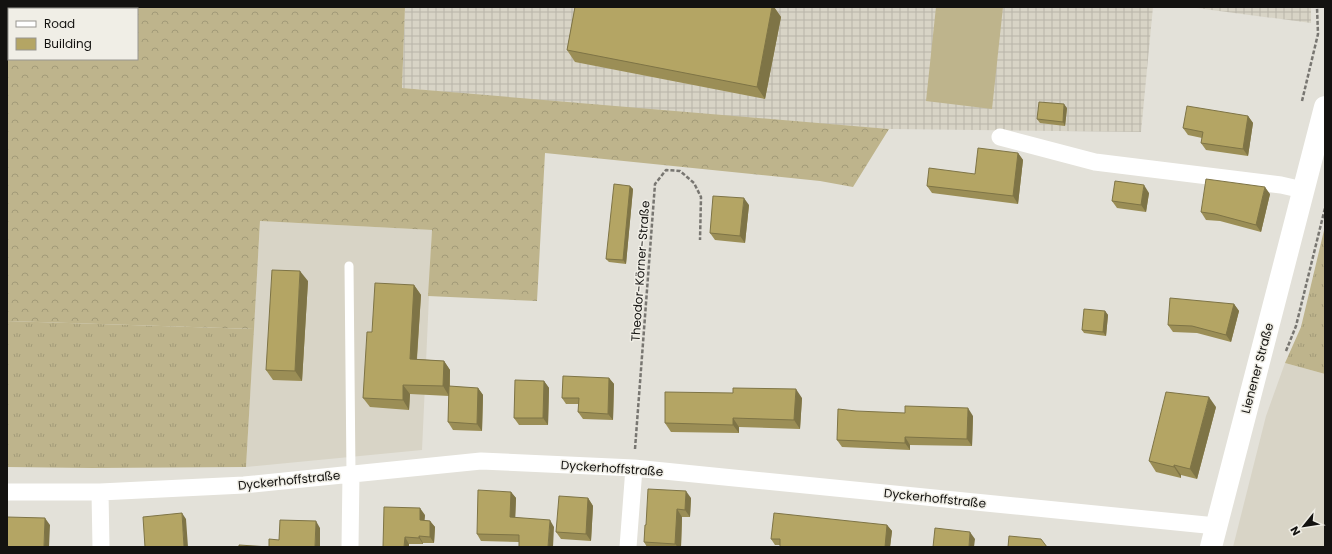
<svg xmlns="http://www.w3.org/2000/svg" width="1332" height="554" font-family="Poppins,sans-serif">
<defs>
<pattern id="industrial-grid" width="8" height="8" patternUnits="userSpaceOnUse"><rect width="8" height="8" fill="#d8d4c6"/><path d="M0 4h8M4 0v8" fill="none" stroke="#b8b5a9"/></pattern>
<pattern id="grass-tufts" width="24" height="20" patternUnits="userSpaceOnUse"><rect width="24" height="20" fill="#beb48c"/><path d="M3 7l-1-3M5 7V3M7 7l1-3M15 17l-1-3M17 17v-4M19 17l1-3" fill="none" stroke="#a29a78"/></pattern>
<pattern id="forest-crowns" width="20" height="18" patternUnits="userSpaceOnUse"><rect width="20" height="18" fill="#beb48c"/><path d="M2 6a3 3 0 1 1 6 0M12 15a3 3 0 1 1 6 0" fill="none" stroke="#a29a78"/></pattern>
</defs>
<rect width="100%" height="100%" fill="#e3e1d9"/>
<path fill="#d8d4c6" d="M260 221 432 230 422 450 246 467Z
M1285 363 1325 374V547H1233L1266 416Z"/>
<path fill="url(#industrial-grid)" d="M405 7H1153L1141 132 889 129 679 113 402 88Z
M1189 7H1311V23Z"/>
<path fill="url(#grass-tufts)" d="M1325 226V374L1285 363 1301 327Z
M7 321 254 329 246 467 92 468 7 467Z"/>
<path fill="url(#forest-crowns)" fill-rule="evenodd" d="M7 7H405L402 88 889 129 853 187 820 181 545 153 537 301 428 296 432 230 260 221 254 329 7 321ZM9 9H137V59H9Z"/>
<path fill="#beb48c" d="M936 7H1003L992 109 926 101Z"/>
<g fill="none" stroke-linecap="round" stroke-linejoin="round">
<path stroke="#787671" stroke-width="2.5" stroke-dasharray="4 2" stroke-linecap="butt" d="M1302 101 1318 34 1317 7
M1286 351 1296 326 1325 208
M635 449 655 184 666 170 680 171 694 183 701 197 700 240"/>
<path stroke="#fff" stroke-width="9" d="M349 266 351 474"/>
<path stroke="#fff" stroke-width="17" d="M1000 137 1095 162 1281 185 1303 190
M7 492H100L244 485 481 461 634 468 1216 526
M100 492 101 547
M350 547 351 474
M628 547 634 468"/>
<path stroke="#fff" stroke-width="22" d="M1211 547 1325 107"/>
</g>
<path fill="#9b8e56" d="M575 7H774L781 17 765 99 575 62 567 50Z
M1067 108 1065 126 1040 123 1037 119Z
M1248 116 1253 123 1248 156 1206 150 1201 143 1202 138 1188 135 1183 128Z
M1018 153 1023 160 1018 204 932 193 927 186 975 174Z
M630 186 633 189 626 264 609 262 606 259Z
M1149 193 1146 212 1117 208 1112 201Z
M1270 194 1261 232 1220 221 1206 220 1201 212Z
M749 205 745 243 715 240 710 233Z
M308 281 302 381 273 380 266 370Z
M414 285 421 295 417 359 444 361 450 370V387L478 388 483 395 482 431 453 430 448 422 449 396 410 394 409 410 370 407 363 398 372 332Z
M1234 304 1239 311 1231 342 1197 333 1173 332 1168 325Z
M1105 311 1108 315 1106 336 1084 333 1082 330Z
M609 378 614 384 613 420 583 419 578 412 579 404H566L562 398Z
M544 381 549 388 548 425H519L514 418Z
M802 398 800 429 739 427V433L671 432 665 423Z
M1216 407 1197 479 1181 475V478L1156 472 1149 461Z
M973 416 972 446 910 445V450L842 447 837 440Z
M511 492 516 498 515 518 554 527 519 542 481 541 477 534Z
M588 498 593 506 591 541 561 539 556 532Z
M691 498 690 517H682L681 547H647L644 542 646 525Z
M425 515 424 520 430 521 435 527 434 543H423V544H409L383 547Z
M887 525 892 531 890 547H780V545H775L771 539Z"/>
<path fill="#7e7446" d="M772 7H774L781 17 765 99 757 87Z
M1064 104 1067 108 1065 126 1063 122Z
M1248 116 1253 123 1248 156 1243 149Z
M1018 153 1023 160 1018 204 1013 196Z
M1144 185 1149 193 1146 212 1141 205Z
M630 186 633 189 626 264 623 260Z
M1265 187 1270 194 1261 232 1256 225Z
M744 198 749 205 745 243 740 236Z
M300 271 308 281 302 381 295 371Z
M414 285 421 295 416 369 410 359Z
M1234 304 1239 311 1231 342 1226 335Z
M1105 311 1108 315 1106 336 1103 332Z
M444 361 450 370 449 396 443 386Z
M609 378 614 384 613 420 608 414Z
M544 381 549 388 548 425 543 418Z
M403 385 410 394 409 410 403 400Z
M478 388 483 395 482 431 477 424Z
M796 389 802 398 800 429 794 420Z
M1209 397 1216 407 1197 479 1190 469Z
M968 408 973 416 972 446 967 439Z
M733 418 739 427V433L733 425Z
M905 437 910 445V450L905 443Z
M1174 465 1181 475V478L1174 467Z
M686 491 691 498 690 517 685 510Z
M511 492 516 498 515 524 510 517Z
M588 498 593 506 591 541 586 534Z
M420 508 425 515 424 527 420 520Z
M677 509 682 517 681 547H678L675 544Z
M182 513 186 519 188 547H184Z
M45 518 50 525 49 547H44Z
M550 520 554 527 553 547H548Z
M316 521 320 528V547H315Z
M430 521 435 527 434 543 430 537Z
M887 525 892 531 890 547H885Z
M970 532 975 539 974 547H969Z
M419 536 423 543V544L419 538Z
M405 537 409 544V547H404Z"/>
<path fill="#b4a564" stroke="#7e7446" d="M575 7H772L757 87 567 50Z
M1039 102 1064 104 1063 122 1037 119Z
M1187 106 1248 116 1243 149 1201 143 1203 132 1183 128Z
M978 148 1018 153 1013 196 927 186 929 168 975 174Z
M1206 179 1265 187 1256 225 1215 214 1201 212Z
M1115 181 1144 185 1141 205 1112 201Z
M614 184 630 186 623 260 606 259Z
M713 196 744 198 740 236 710 233Z
M272 270 300 271 295 371 266 370Z
M375 283 414 285 410 359 444 361 443 386 403 385V400L363 398 367 332H372Z
M1170 298 1234 304 1226 335 1192 326 1168 325Z
M1084 309 1105 311 1103 332 1082 330Z
M563 376 609 378 608 414 578 412 579 398H562Z
M515 380 544 381 543 418H514Z
M449 386 478 388 477 424 448 422Z
M733 388 796 389 794 420 733 418V425L665 423V392L733 393Z
M1166 392 1209 397 1190 469 1174 465V467L1149 461Z
M905 406 968 408 967 439 905 437V443L837 440 838 409 856 411 905 413Z
M648 489 686 491 685 510 677 509 675 544 644 542 645 525H646Z
M478 490 511 492 510 517 550 520 548 547H519V535L477 534Z
M559 496 588 498 586 534 556 532Z
M384 507 420 508V520L430 521V537L419 536V538L405 537 404 547H383Z
M182 513 184 547H145L143 517Z
M774 513 887 525 885 547H780V539H771Z
M7 517 45 518 44 547H7Z
M280 520 316 521 315 547H239V545L269 547V539L279 540Z
M935 528 970 532 969 547H933Z
M1009 536 1041 539 1047 547H1008Z"/>
<g text-anchor="middle" dominant-baseline="central" stroke-width="3" stroke-linejoin="round" paint-order="stroke">
<g font-size="12" fill="#131210" stroke="#f0eee6">
<text transform="translate(640 271) rotate(-86)">Theodor-Körner-Straße</text>
<text transform="translate(1257 368) rotate(-75)">Lienener Straße</text>
<text transform="translate(612 468) rotate(4)">Dyckerhoffstraße</text>
<text transform="translate(289 480) rotate(-6)">Dyckerhoffstraße</text>
<text transform="translate(935 498) rotate(6)">Dyckerhoffstraße</text>
</g>
</g>
<rect width="1332" height="554" fill="none" stroke="#131210" stroke-width="16"/>
<rect x="8" y="8" width="130" height="52" fill="#f0eee6" stroke="#989690"/>
<rect x="16" y="21" width="20" height="6" fill="#ffffff" stroke="#989690"/>
<text x="44" y="28" font-size="12" fill="#131210">Road</text>
<rect x="16" y="38" width="20" height="12" fill="#b4a564" stroke="#989690"/>
<text x="44" y="48" font-size="12" fill="#131210">Building</text>
<g transform="translate(1304 526) rotate(240)" stroke="#f0eee6" stroke-width="3" paint-order="stroke">
<path d="M0-3L7 15L0 10L-7 15Z" fill="#131210"/>
<text y="-6" font-size="11" font-weight="bold" text-anchor="middle" fill="#131210">N</text>
</g>
</svg>
